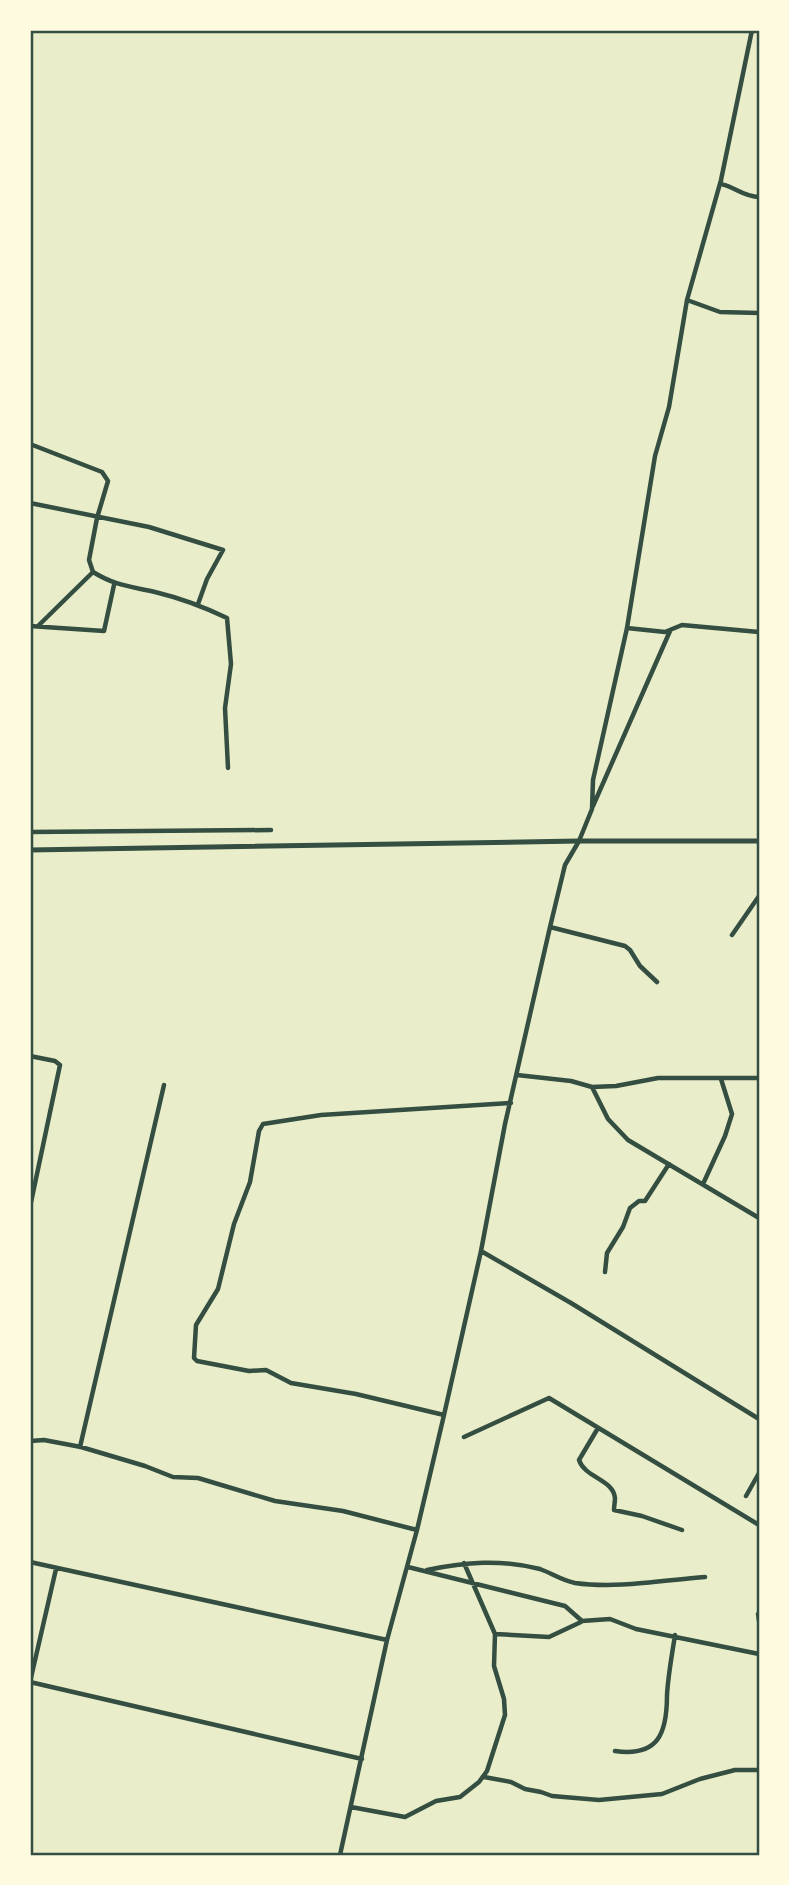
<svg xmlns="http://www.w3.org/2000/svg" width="789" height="1885" font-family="'PT Sans Narrow',sans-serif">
<rect width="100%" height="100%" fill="#e9edc9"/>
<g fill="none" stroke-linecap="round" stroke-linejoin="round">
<path stroke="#344e41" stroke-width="4.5" d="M721 181V184C735 187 744 197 759 197
M687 300 720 312 759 313
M30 444 102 472 108 481 97 518 89 560 93 572C116 586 129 586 155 592 180 598 204 607 227 618L231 664 225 708 228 768
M30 503 149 527 223 550 207 579 198 604
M39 625 93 572
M30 626 104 631 114 585
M627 628 665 632 682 625 759 632
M593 806 670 631
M30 832 271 830
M550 927 625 946 630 950 640 966 657 982
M732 935 759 896
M30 1056 55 1061 60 1065 30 1207
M517 1075 571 1081 592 1087 616 1086 658 1078H759
M592 1087 608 1119 628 1140 759 1218
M703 1184 725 1136 732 1114 721 1079
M481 1251 571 1303 759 1419
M605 1272 607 1253 623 1227 630 1208 639 1201H645L669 1164
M444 1415 356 1394 291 1383 266 1370 249 1371 197 1361 194 1358 196 1325 218 1289 234 1224 250 1182 259 1131 263 1124 321 1115 511 1103
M598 1428 579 1460C585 1478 613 1479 615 1498 615 1502 614 1506 614 1510L642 1516 682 1530
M464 1437 549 1398 759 1525
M30 1441 44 1440 81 1447 145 1466 173 1477 198 1478 275 1501 343 1511 417 1530
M80 1447 164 1085
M746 1496 759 1473
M30 1562 387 1640
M408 1567 565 1606 582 1621 610 1619 636 1629 759 1654
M427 1570C465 1562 501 1559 540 1569 551 1573 563 1581 575 1583 617 1589 664 1580 705 1577
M758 1614 759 1621
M495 1634 549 1637 581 1622
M30 1682 362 1759
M30 1682 56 1569
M615 1751C658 1757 667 1734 667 1695 668 1676 672 1655 675 1635
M484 1777 511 1782 525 1789 541 1792 552 1796 599 1800 662 1794 700 1779 735 1770H759
M351 1807 405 1817 436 1801 460 1797 479 1782 487 1771 505 1715 504 1699 494 1666 495 1634 464 1563
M340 1855 387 1640 417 1530 444 1415 481 1251 505 1124 550 927 565 865 579 841 592 809 593 780 627 628 655 456 669 407 687 300 721 180 752 30"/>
<path stroke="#344e41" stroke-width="5" d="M30 850 579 841H759"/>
</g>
<rect width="789" height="1885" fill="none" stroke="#fefae0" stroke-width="63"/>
<rect x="32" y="32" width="726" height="1822" fill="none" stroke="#344e41" stroke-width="2.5"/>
</svg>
